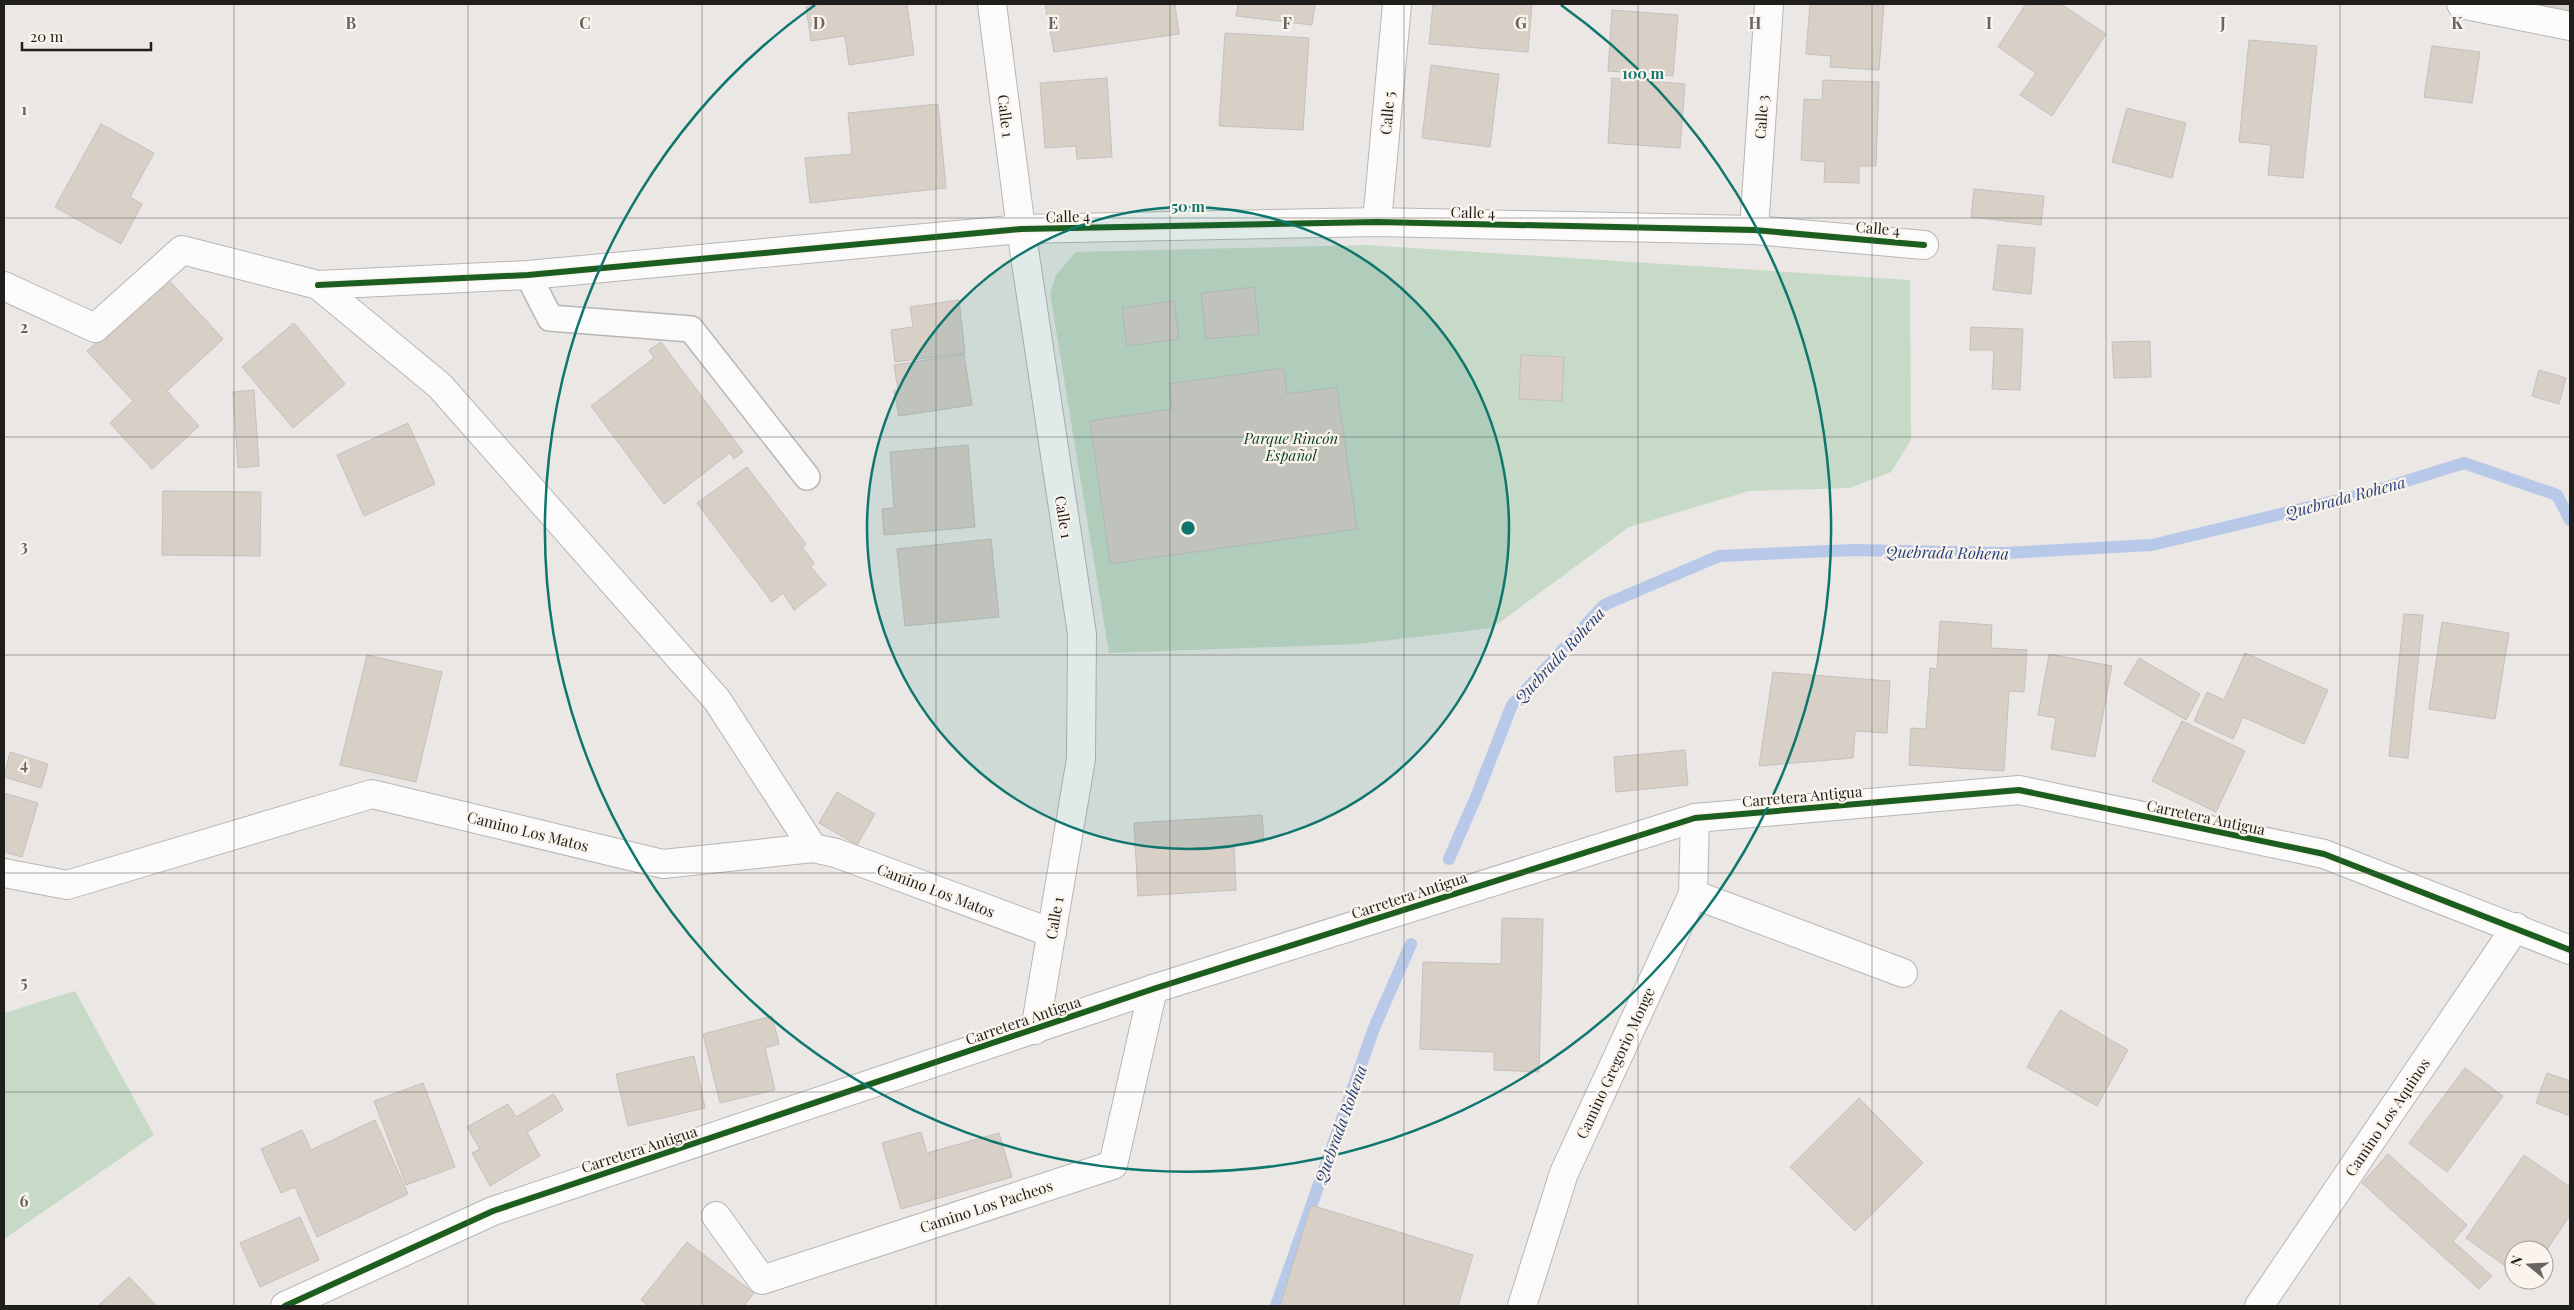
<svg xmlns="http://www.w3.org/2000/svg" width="2574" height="1310" font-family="'Playfair Display',serif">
<rect width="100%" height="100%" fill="#eae7e4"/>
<path fill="#c6dac7" d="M1367 245 1910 280 1911 440 1891 472 1850 488 1749 491 1629 527 1492 628 1357 644 1109 653 1050 293 1056 275 1076 252Z
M75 991 154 1135 4 1239V1013Z"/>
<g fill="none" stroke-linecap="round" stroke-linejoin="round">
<path stroke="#b7c8e8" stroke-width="12" d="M1449 859 1476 797 1512 705 1604 605 1719 556 1852 550 2005 553 2152 545 2368 493 2464 463 2557 495 2570 520
M1276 1306 1374 1028 1411 944"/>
</g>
<path fill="#d8cfc6" stroke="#c3c0be" d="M822 4H907L914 55 849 65 845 36 811 41 806 7Z
M1045 4H1175L1179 34 1054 52Z
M1238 4H1315L1312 25 1236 16Z
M1433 4H1532L1528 52 1429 44Z
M1810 4H1884L1879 70 1830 67 1831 56 1806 54Z
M2026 4H2061L2106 34 2052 116 2020 95 2036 73 1998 47Z
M2531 4H2570V13L2530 8Z
M1612 10 1678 15 1673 76 1608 71Z
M1225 33 1309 38 1303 130 1219 126Z
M2249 40 2317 46 2303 178 2268 175 2271 145 2239 142Z
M2432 46 2480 52 2472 103 2424 97Z
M1431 65 1499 74 1490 147 1422 138Z
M1107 78 1112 157 1077 159 1076 146 1045 148 1040 83Z
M1612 78 1685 84 1680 148 1608 143Z
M1823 80 1879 82 1876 166H1859V183L1824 182 1825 162 1801 160 1804 99 1822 100Z
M938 104 946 188 810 203 805 158 852 154 848 113Z
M2127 108 2186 123 2172 178 2112 162Z
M101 124 154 153 130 197 142 204 121 244 55 207Z
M1974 189 2044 196 2041 225 1971 217Z
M1998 245 2035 248 2031 294 1993 290Z
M167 278 223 339 167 391 199 426 152 469 110 423 133 401 87 351Z
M1254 287 1259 334 1206 339 1201 293Z
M959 300 965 353 895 362 891 330 913 327 910 307Z
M1174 301 1179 339 1127 346 1122 308Z
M294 323 345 384 293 428 242 367Z
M1971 327 2023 329 2020 390 1992 389 1994 350H1970Z
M2150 341 2151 377 2114 378 2112 342Z
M661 342 743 452 734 459 730 453 664 504 591 406 654 358 649 350Z
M964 354 972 405 899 416 894 390H898L894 365Z
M1521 355 1564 357 1562 401 1519 399Z
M1284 368 1287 394 1337 387 1357 529 1110 564 1090 421 1172 409 1169 384Z
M2539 370 2566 378 2559 404 2532 396Z
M254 390 259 466 238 468 233 392Z
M408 423 435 484 364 516 337 455Z
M968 445 975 527 884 535 882 509 894 508 890 452Z
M747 467 806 544 802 547 814 563 811 567 826 585 794 610 783 593 772 602 697 503Z
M163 491 261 492 260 556 162 555Z
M991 539 999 617 905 626 897 549Z
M2404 614 2423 615 2408 758 2389 756Z
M1940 621 1992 625 1991 648 2027 650 2024 692 2009 691 2004 771 1909 765 1911 728 1926 729 1930 668 1937 669Z
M2442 622 2509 633 2495 719 2429 709Z
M2245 653 2328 690 2304 744 2243 717 2233 739 2194 721 2207 692 2224 700Z
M2049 654 2112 666 2095 757 2051 749 2056 718 2038 715Z
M367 655 442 672 416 782 340 765Z
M2139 658 2200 694 2186 720 2124 684Z
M1773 672 1890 681 1887 733 1855 731 1853 758 1759 766Z
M2182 721 2245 751 2216 812 2152 781Z
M1685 750 1688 785 1616 792 1614 757Z
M10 752 48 764 41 788 4 777Z
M837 792 875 814 857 845 819 823Z
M4 793 38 803 22 857 4 852Z
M1262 815 1264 842 1234 844 1236 890 1138 896 1134 823Z
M1502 918 1543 919 1539 1072 1494 1070V1052L1420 1049 1423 962 1501 964Z
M2060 1010 2128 1050 2097 1106 2027 1067Z
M772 1016 779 1044 765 1048 775 1090 720 1103 703 1034Z
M694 1056 705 1108 628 1126 616 1074Z
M2465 1068 2503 1096 2447 1172 2409 1143Z
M2547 1073 2570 1081V1116L2536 1103Z
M423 1083 455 1167 406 1185 374 1101Z
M554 1094 563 1110 527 1132 540 1156 490 1186 472 1153 480 1149 467 1127 508 1104 516 1117Z
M1859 1098 1923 1163 1855 1231 1790 1167Z
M375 1120 408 1194 317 1237 295 1187 281 1193 261 1149 302 1130 311 1150Z
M921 1132 927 1153 999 1133 1012 1177 901 1209 882 1143Z
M2388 1154 2467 1225 2453 1241 2492 1276 2479 1289 2362 1183Z
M2524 1155 2570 1187V1215L2544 1254V1250H2514V1272L2466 1238Z
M1311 1205 1473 1255 1458 1306H1280Z
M300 1217 319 1260 260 1287 240 1243Z
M687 1242 754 1293 744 1306H649L641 1300Z
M129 1277 157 1306H98Z"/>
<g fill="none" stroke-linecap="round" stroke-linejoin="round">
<defs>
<path id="service" d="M528 275 550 318 691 329 807 477"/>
<path id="minor" d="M992 4 1021 229 1082 634 1081 759 1035 1030
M2461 4 2570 26
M1377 222 1397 4
M1754 230 1769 4
M318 285 528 275 1021 229 1377 222 1754 230 1924 245
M4 286 95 328 182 250 318 285 440 386 717 700 813 848
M4 873 67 885 372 794 663 864 813 848 836 853 1052 933
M1693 894 1903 973
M716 1216 762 1280 1113 1165 1153 989
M1522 1306 1564 1173 1693 894 1695 818
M2259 1306 2516 927"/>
<path id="tertiary" d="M285 1306 493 1211 1153 989 1695 818 2019 790 2324 854 2570 950"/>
</defs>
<use href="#service" stroke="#b8b6b4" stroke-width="28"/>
<use href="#minor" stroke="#b8b6b4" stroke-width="30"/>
<use href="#tertiary" stroke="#b8b6b4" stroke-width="30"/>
<use href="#service" stroke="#fcfbfb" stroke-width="25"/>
<use href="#minor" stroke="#fcfbfb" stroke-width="28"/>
<use href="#tertiary" stroke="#fcfbfb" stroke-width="28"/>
<defs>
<path id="cycleway" d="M318 285 528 275 1021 229 1377 222 1754 230 1924 245
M285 1306 493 1211 1153 989 1695 818 2019 790 2324 854 2570 950"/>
</defs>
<use href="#cycleway" stroke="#fbf4ed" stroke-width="9"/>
<use href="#cycleway" stroke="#1b5e20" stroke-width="6"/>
</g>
<path fill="none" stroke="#676461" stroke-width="1" stroke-opacity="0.55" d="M234 4V1306M468 4V1306M702 4V1306M936 4V1306M1170 4V1306M1404 4V1306M1638 4V1306M1872 4V1306M2106 4V1306M2340 4V1306M4 218H2570M4 437H2570M4 655H2570M4 873H2570M4 1092H2570"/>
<circle cx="1188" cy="528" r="321" fill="#0f766e" fill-opacity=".12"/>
<g fill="none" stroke="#0f766e" stroke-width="2.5">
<circle cx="1188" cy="528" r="321"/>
<path d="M1561 5A643 643 0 1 1 815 5"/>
</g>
<g text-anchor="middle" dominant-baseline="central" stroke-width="4.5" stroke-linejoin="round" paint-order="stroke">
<g font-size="15" fill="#201e1b" stroke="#fbf4ed">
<text transform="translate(1387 113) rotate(-85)">Calle 5</text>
<text transform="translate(1006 116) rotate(83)">Calle 1</text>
<text transform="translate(1761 117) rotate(-86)">Calle 3</text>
<text transform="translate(1473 212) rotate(1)">Calle 4</text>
<text transform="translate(1068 216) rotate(-1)">Calle 4</text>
<text transform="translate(1878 228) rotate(5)">Calle 4</text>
<text transform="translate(1064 517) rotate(81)">Calle 1</text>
<text transform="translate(1802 796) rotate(-5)">Carretera Antigua</text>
<text transform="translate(2206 817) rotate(12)">Carretera Antigua</text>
<text transform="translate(528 831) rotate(14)">Camino Los Matos</text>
<text transform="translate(936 890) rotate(21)">Camino Los Matos</text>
<text transform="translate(1409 895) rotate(-18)">Carretera Antigua</text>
<text transform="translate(1054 918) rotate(-80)">Calle 1</text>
<text transform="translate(1023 1020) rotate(-19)">Carretera Antigua</text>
<text transform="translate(1615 1063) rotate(-65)">Camino Gregorio Monge</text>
<text transform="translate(2387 1117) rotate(-56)">Camino Los Aquinos</text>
<text transform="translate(639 1149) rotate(-18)">Carretera Antigua</text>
<text transform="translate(986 1206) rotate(-18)">Camino Los Pacheos</text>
</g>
<g font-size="15" font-style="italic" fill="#0b4421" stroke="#fbf4ed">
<text x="1291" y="438">Parque Rincón<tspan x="1291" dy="17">Español</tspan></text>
</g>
<g font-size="16" font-style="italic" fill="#24407a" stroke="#fbf4ed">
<text transform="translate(2345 497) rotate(-15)">Quebrada Rohena</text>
<text transform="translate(1947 552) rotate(1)">Quebrada Rohena</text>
<text transform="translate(1559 655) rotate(-47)">Quebrada Rohena</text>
<text transform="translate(1340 1124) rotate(-70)">Quebrada Rohena</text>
</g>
</g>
<g font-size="16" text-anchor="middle" font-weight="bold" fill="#676461" stroke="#fbf4ed" stroke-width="4.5" stroke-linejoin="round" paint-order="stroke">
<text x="351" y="29">B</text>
<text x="585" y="29">C</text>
<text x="819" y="29">D</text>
<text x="1053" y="29">E</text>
<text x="1287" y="29">F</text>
<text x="1521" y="29">G</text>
<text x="1755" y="29">H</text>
<text x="1989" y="29">I</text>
<text x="2223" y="29">J</text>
<text x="2457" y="29">K</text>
<text x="24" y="115">1</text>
<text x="24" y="333">2</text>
<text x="24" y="552">3</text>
<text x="24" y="770">4</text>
<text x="24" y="988">5</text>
<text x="24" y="1207">6</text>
</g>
<circle cx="1188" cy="528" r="8" fill="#0f766e" stroke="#fbf4ed" stroke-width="2.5"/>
<g font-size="15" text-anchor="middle" font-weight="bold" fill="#0f766e" stroke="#fbf4ed" stroke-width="4.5" stroke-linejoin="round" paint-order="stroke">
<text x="1643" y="79">100 m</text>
<text x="1188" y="212">50 m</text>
</g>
<rect width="2574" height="1310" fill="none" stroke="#201e1b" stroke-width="10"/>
<g transform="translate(2529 1265) rotate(288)"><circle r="24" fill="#fbf4ed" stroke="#a39e99"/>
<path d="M0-4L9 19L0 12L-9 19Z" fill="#676461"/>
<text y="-8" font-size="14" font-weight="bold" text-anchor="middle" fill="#201e1b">N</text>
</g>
<path d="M22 42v8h129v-8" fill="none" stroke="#201e1b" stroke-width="2.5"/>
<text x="30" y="42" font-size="15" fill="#201e1b" stroke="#fbf4ed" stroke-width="4" paint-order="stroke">20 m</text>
</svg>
